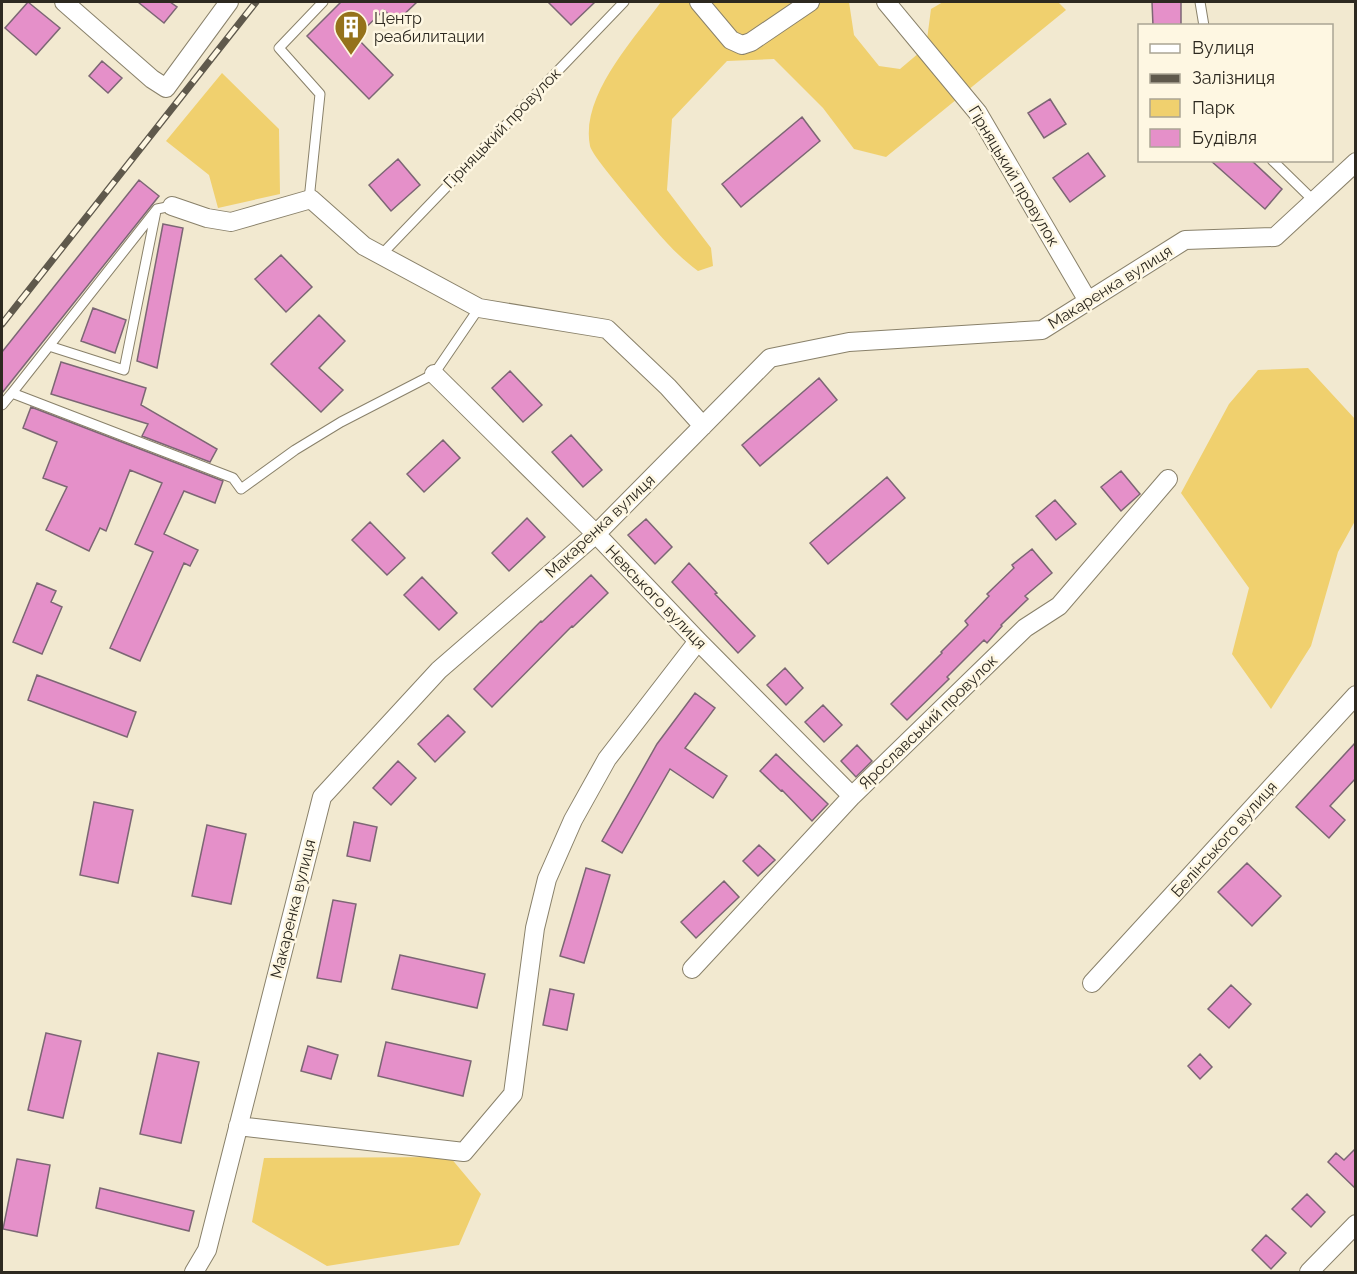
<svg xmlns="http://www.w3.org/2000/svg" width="1357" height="1274" font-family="Raleway,sans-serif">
<rect width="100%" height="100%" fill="#f2e9d0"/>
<path fill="#f0d06e" d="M661 2H849L854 35 879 66 900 69 926 47 931 9 943 2H1058L1066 10 886 157 854 149 823 108 774 59 727 61 672 119 667 190 711 248 713 266 698 271C672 252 652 226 631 201 624 192 592 155 590 146 580 96 634 39 661 2Z
M222 73 279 129 280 194 218 208 209 175 166 141Z
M1308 368 1355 419 1354 464 1355 521 1338 552 1311 646 1271 709 1232 654 1249 588 1181 493 1229 404 1258 370Z
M450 1157 481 1194 459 1245 327 1266 252 1222 264 1158Z"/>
<path fill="#e590c9" stroke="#7c6674" stroke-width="1.5" d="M28 2 60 28 36 55 5 28Z
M138 2H170L177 7 164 23Z
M341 2H417L396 22 384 10 356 37 393 75 369 99 307 36Z
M548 2H595L571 25Z
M1152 2H1181V26H1153Z
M102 61 122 78 108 93 89 76Z
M1050 99 1066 124 1044 138 1028 113Z
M802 117 820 141 741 207 722 184Z
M1088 153 1105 176 1070 202 1053 178Z
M398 159 420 185 391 211 369 185Z
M1210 160H1251L1282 189 1265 209Z
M139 180 159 196 2 393V352Z
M163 224 183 228 157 368 137 361Z
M281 255 312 287 286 312 255 279Z
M93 308 126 320 115 353 81 341Z
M319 315 345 341 319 368 343 390 321 412 271 364Z
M61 362 146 388 141 405 217 449 210 462 142 436 148 424 51 394Z
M510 371 542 405 523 422 492 388Z
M819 378 837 400 760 466 742 445Z
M31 407 223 481 215 503 184 491 164 534 198 550 190 566 184 563 140 661 110 648 153 552 135 544 162 483 130 470 106 531 100 528 89 551 46 530 67 487 43 478 57 442 23 428Z
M571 435 602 470 583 487 552 452Z
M443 440 460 458 424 492 407 474Z
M1121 471 1140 494 1121 511 1101 487Z
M887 477 905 498 828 564 810 543Z
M1055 500 1076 524 1056 540 1036 516Z
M527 518 545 537 509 571 492 553Z
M646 519 672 547 655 564 628 535Z
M370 522 405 558 387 575 352 540Z
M1032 549 1052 573 1025 596 1028 599 1001 625 1002 626 987 643 984 640 947 677 949 679 907 720 891 704 942 653 941 652 968 625 965 621 989 596 987 594 1014 568 1012 565Z
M689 563 717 593 715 594 755 636 738 653 672 582Z
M591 575 608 593 573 627 572 626 492 707 474 689 541 621 542 622Z
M422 577 457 613 439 630 404 595Z
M37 583 56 591 51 602 62 607 42 654 13 642Z
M785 668 803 688 786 705 767 685Z
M37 675 136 712 127 737 28 700Z
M695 693 715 708 685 748 727 776 713 798 670 769 622 853 602 841 657 744Z
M823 705 842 725 824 742 805 722Z
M448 715 465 732 435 762 418 744Z
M1356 742V778L1330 806 1345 820 1329 838 1296 807Z
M857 745 872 761 856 777 841 761Z
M776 754 828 804 812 821 782 790 781 791 760 771Z
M398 761 416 778 391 805 373 788Z
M94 802 133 810 118 883 80 875Z
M354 822 377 827 370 861 347 856Z
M207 825 246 834 231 904 192 896Z
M759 845 775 860 758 876 743 861Z
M1247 863 1281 896 1252 926 1218 892Z
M586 868 610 875 584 963 560 956Z
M724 881 739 897 696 938 681 922Z
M333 900 356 904 341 982 317 978Z
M400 955 485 974 477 1008 392 989Z
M1231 985 1251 1004 1229 1028 1208 1009Z
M550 989 574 994 567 1030 543 1025Z
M46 1033 81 1041 63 1118 28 1110Z
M386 1042 471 1061 463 1096 378 1076Z
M308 1046 338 1055 331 1079 301 1071Z
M158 1053 199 1062 181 1143 140 1134Z
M1200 1054 1212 1067 1200 1079 1188 1066Z
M1356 1148V1189L1328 1162 1336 1153 1344 1160Z
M17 1159 50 1165 37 1236 3 1229Z
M100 1188 194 1211 189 1231 96 1208Z
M1307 1194 1325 1212 1311 1227 1292 1209Z
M1266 1235 1286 1253 1271 1269 1252 1250Z"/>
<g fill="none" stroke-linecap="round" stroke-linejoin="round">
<defs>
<path id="lane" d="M1200 2 1204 26
M1272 160 1314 201
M309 200 320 94 279 48 323 2
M172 206 157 209 12 393 233 478 241 489 295 450 341 422 434 374 479 308
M381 255 624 2
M49 346 124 370 156 211
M2 405 12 393"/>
<path id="street" d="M64 2 152 79 166 88 229 2
M699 2 731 40 742 45 751 42 810 2
M886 2 978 113 1088 301
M172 206 207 218 231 222 311 199 364 246 479 308 607 329 668 387 703 426
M434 374 596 534 698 641 852 796
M692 969 852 796 1025 628 1059 606 1168 479
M1092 983 1356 695
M238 1126 464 1152 513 1094 535 928 547 879 573 820 607 759 698 641
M194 1272 207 1250 322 797 439 670 596 534 770 358 849 342 1042 330 1185 240 1275 237 1356 162
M1309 1272 1356 1224"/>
</defs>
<use href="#lane" stroke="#89816a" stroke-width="11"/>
<use href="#street" stroke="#89816a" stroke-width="20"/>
<use href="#lane" stroke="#fff" stroke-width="9"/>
<use href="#street" stroke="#fff" stroke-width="18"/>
<defs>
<path id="rail" d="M2 324 256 2"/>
</defs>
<use href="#rail" stroke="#5f594c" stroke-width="7"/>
<use href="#rail" stroke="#fef7e2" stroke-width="4.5" stroke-dasharray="14" stroke-linecap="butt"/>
</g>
<defs>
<symbol id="building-pin" viewBox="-11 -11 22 30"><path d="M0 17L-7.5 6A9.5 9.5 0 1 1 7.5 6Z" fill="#95721b" stroke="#fef7e2"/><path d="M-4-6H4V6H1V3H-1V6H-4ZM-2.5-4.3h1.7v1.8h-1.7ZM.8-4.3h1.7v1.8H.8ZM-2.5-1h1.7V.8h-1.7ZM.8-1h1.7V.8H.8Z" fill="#fff"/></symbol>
</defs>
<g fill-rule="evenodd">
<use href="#building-pin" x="332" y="8" width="38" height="52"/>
</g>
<g text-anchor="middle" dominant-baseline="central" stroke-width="5" stroke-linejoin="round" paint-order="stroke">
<g font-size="16" fill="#2d2920" stroke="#fef7e2" text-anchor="start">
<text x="374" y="18">Центр<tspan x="374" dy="18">реабилитации</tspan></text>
</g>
<g font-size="16" fill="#2d2920" stroke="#fef7e2">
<text transform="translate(502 128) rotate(-46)">Гірняцький провулок</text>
<text transform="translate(1014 176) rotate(59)">Гірняцький провулок</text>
<text transform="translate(1110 287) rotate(-32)">Макаренка вулиця</text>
<text transform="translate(600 526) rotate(-43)">Макаренка вулиця</text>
<text transform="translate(656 597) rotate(46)">Невського вулиця</text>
<text transform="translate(928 722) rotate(-44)">Ярославський провулок</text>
<text transform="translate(1224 839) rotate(-48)">Белінського вулиця</text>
<text transform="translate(293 909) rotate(-76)">Макаренка вулиця</text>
</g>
</g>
<rect width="1357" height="1274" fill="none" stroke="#2d2920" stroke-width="6"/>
<rect x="1138" y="24" width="195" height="138" fill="#fef7e2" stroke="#aaa594" stroke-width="1.5"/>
<rect x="1150" y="44" width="30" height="9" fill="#ffffff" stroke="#aaa594" stroke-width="1.5"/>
<text x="1192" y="54" font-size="18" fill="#2d2920">Вулиця</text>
<rect x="1150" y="74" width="30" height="9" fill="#5f594c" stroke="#aaa594" stroke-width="1.5"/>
<text x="1192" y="84" font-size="18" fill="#2d2920">Залізниця</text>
<rect x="1150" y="99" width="30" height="18" fill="#f0d06e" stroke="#aaa594" stroke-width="1.5"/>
<text x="1192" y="114" font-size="18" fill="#2d2920">Парк</text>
<rect x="1150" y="129" width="30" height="18" fill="#e590c9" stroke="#aaa594" stroke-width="1.5"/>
<text x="1192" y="144" font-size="18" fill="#2d2920">Будівля</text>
</svg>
